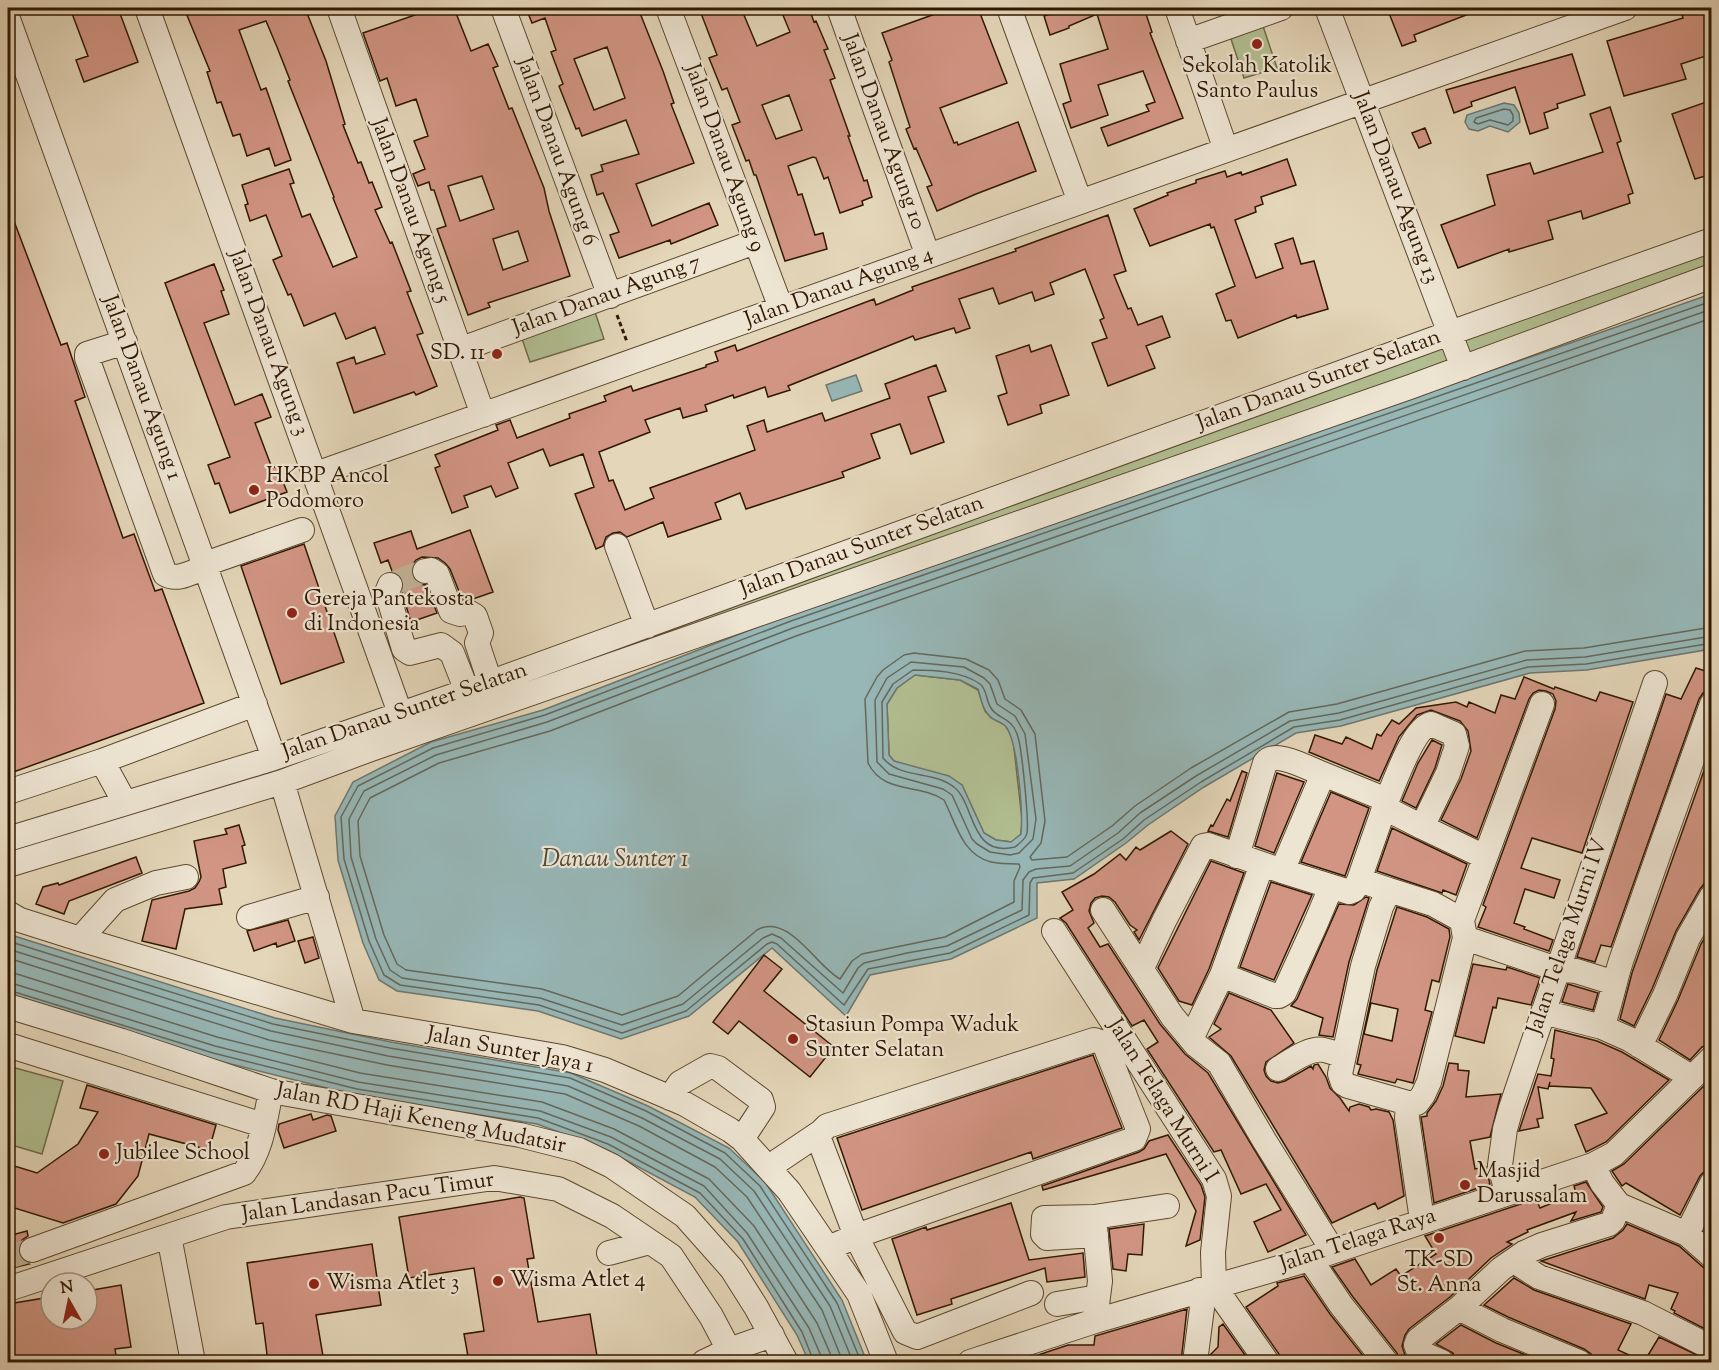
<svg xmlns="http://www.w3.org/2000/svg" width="1719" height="1370" font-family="'Sorts Mill Goudy',serif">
<rect width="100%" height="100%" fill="#e4d6b9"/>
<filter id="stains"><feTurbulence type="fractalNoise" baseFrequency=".00333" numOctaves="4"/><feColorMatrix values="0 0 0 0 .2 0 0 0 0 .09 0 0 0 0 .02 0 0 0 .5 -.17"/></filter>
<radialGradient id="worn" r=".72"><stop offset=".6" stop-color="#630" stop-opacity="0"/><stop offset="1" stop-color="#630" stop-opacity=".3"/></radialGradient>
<path fill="#b1be91" stroke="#706b48" stroke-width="1.5" d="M1248 8H1257L1277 68 1244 78 1223 15Z
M1711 240V276L371 749 8 855V839L418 707Z
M594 309 604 339 530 362 520 333Z
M915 675 960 680 978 690 985 711 991 718 1005 725 1013 739 1022 820 1021 834 1012 842 996 840 984 833 962 785 894 761 889 755 887 704 897 688Z
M8 1066 63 1081 42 1154 8 1144Z"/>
<path fill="#97b7b7" stroke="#6e776e" stroke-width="1.5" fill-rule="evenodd" d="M1504 103 1514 105 1519 113 1520 122 1508 132 1490 126 1478 131 1469 129 1465 122 1467 115Z
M1711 294V649L1587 670 1530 673 1341 726 1296 733 1204 787 1148 825 1126 843 1074 879 1037 883V918L951 959 870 975 846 1016 772 948 689 1016 621 1039 538 1011 397 991 379 980 363 943 338 860 335 816 353 782 431 742 543 710 789 615ZM915 675 960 680 978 689C981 699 983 712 992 718 997 722 1003 722 1007 728 1018 746 1023 812 1021 834L1011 842 996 840 984 833 962 785 949 776 894 761 889 755 887 704 897 688Z
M856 375 862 391 832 401 826 385Z
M8 934 275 1018 391 1042 571 1073 648 1106 729 1148 765 1182 842 1300 867 1362H809L797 1335 738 1242 695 1197 605 1149 537 1124 355 1095 211 1059 8 995Z"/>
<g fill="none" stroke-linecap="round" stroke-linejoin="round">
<path stroke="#64685c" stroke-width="1.5" d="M1504 109 1510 110 1513 115V121L1508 125 1490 120 1478 124 1474 122 1476 118Z
M1712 301 791 621 545 715 433 748 358 786 341 817 344 859 369 941 384 975 400 985 539 1005 622 1033 686 1011 767 944 772 942 777 944 844 1005 868 969 950 953 1029 915 1030 883 1033 878 1073 873 1123 839 1144 820 1201 782 1294 727 1340 720 1528 667 1586 664 1712 643
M1712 309 793 628 547 722 436 755 364 791 349 819 351 857 376 939 390 970 402 978 540 998 622 1025 683 1004 763 938 772 934 781 938 843 993 858 968 864 963 907 953 947 946 1022 910 1023 880 1029 872 1036 869 1070 866 1118 833 1140 813 1196 776 1290 721 1339 713 1527 660 1585 657 1712 636
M1712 318 796 636 550 731 439 763 370 798 358 821 360 856 384 935 397 964 406 970 542 989 622 1015 678 996 757 930C788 912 816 966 840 979L852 961 862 954 945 937 1014 902V881L1020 867 1019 864C1010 864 1000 864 991 862 962 855 956 823 944 800 919 783 884 795 868 763L865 699 877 677 883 670 904 655 914 653 966 659 989 670 998 680 1005 699 1021 710 1035 734 1045 821 1041 843 1030 857 1032 860 1067 857 1112 826 1135 806 1191 768 1289 712 1337 704 1525 651 1584 648 1712 627
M911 662 964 667 984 678 990 684 997 704 1015 716 1025 734 1036 819 1033 839 1019 853 1010 855 990 852 977 844 972 839 952 795 943 789 889 774 877 762 875 700 887 678Z
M913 670C934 670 962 671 980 684 987 689 986 701 991 708 998 720 1012 716 1018 737 1022 750 1029 821 1027 833 1026 839 1020 843 1015 847 970 858 975 805 955 788 935 770 901 780 883 758L882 702 893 684Z
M8 941 273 1024 390 1048 570 1078 646 1111 725 1153 760 1186 837 1303 861 1362
M8 949 271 1031 388 1056 568 1086 642 1118 720 1159 754 1191 830 1306 853 1362
M8 958 269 1040 387 1065 565 1094 639 1126 715 1167 747 1197 822 1310 843 1362
M8 973 17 974 217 1037 360 1073 542 1102 614 1129 709 1179 754 1226 817 1323 830 1353 831 1362
M8 982 215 1046 358 1082 540 1111 611 1137 704 1186 747 1233 809 1328 821 1356 822 1362
M8 990 213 1053 357 1089 538 1118 608 1144 700 1193 743 1239 802 1332 814 1362"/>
</g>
<path fill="#d29584" stroke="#301800" stroke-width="1.5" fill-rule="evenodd" d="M70 8H118L138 62 84 82 76 60 88 56Z
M184 8H305L326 61 345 124 343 125 358 163 361 162 369 183 372 182 382 207 375 210 390 243 392 242 411 291 407 292 423 333 417 335 437 386 416 395 414 392 354 413 337 363 354 357 356 364 385 354 375 327 346 339 335 313 304 326 291 294 288 295 273 260 282 256 266 215 250 221 245 205 248 204 242 185 289 169 294 183 290 184 302 217 310 214 333 267 357 257 333 198 334 197 288 81 290 80 277 47 266 21 239 30 261 90 266 88 291 160 275 166 269 148 247 156 240 134 233 136 221 102 217 103 207 72 210 71Z
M435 8H454L471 51 488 44 498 66 493 68 509 109 512 108 544 188 549 211 570 276 488 303 490 307 468 315 437 229 446 226 434 190H431L429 182 418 186 413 174 425 169 414 141 428 136 416 99 396 106 387 78 380 81 363 33ZM482 176 494 209 460 221 448 186ZM518 231 528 261 503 270 493 239Z
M526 8H638L663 71 674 103 671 104 694 163 636 184 652 226 709 203 718 225 671 244 670 240 619 258 610 235 619 232 603 193 597 195 591 175 603 171 601 165 639 154 626 120 582 136 579 128 576 129 559 86 563 84 551 52 556 50 545 18 532 23ZM607 47 625 98 594 110 574 59Z
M699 8H741L757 46 790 32 780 8H809L814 22 816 21 828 49 824 50 835 78 830 80 850 136H848L864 181 867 180 872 197 862 201 863 205 840 213 828 177 824 179 816 158 813 157 788 166 798 195 802 194 815 235 823 233 827 249 785 261 756 175H754L749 160 746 161 732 125 740 122 727 88 722 90 709 58 717 55ZM789 95 802 130 776 139 762 105Z
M932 8H978L1007 83 940 108 954 143 957 142 958 145 1018 122 1036 171 976 194 937 211 927 187 932 185 916 148 914 149 906 129 910 127 889 62 892 60 882 33 935 14Z
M1068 8H1144L1152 32 1150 33 1183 118 1108 146 1101 128 1149 111 1146 105 1155 102 1143 71 1098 85 1108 115 1071 128 1063 104 1071 101 1060 64 1108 49 1097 14 1069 26V28L1050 35 1044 16Z
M1387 8H1482V9L1414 35 1416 41 1402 46Z
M1705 8H1712V54L1681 64 1686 79 1624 96 1607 41 1683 18 1682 15Z
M1572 54 1585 95 1557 104 1558 108 1544 113 1548 128 1530 134 1515 87 1471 102 1472 106 1454 113 1446 90Z
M1712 100V174L1695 179 1672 114Z
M1610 107 1621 141 1617 143 1633 193 1628 195 1630 203 1583 219 1581 211 1548 221 1553 239 1509 252V249L1458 268 1441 225 1495 205 1487 175 1530 163 1534 174 1603 152 1590 114Z
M1425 128 1431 143 1419 148 1412 133Z
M1287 159 1296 185 1261 197 1263 204 1255 207 1256 212 1235 220 1256 278 1283 268 1275 244 1293 238 1301 264 1314 261 1328 309 1297 318 1296 315 1238 338 1231 320 1226 321 1216 294 1235 286 1214 227 1211 228 1210 224 1150 246 1134 209 1168 195 1167 193 1196 183V180L1225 171 1227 177 1241 172 1242 175Z
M8 208H9L61 345 67 343 85 397 75 401 123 538 134 534 155 591 162 589 204 703 8 774Z
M1108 215 1126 271 1114 275 1128 309 1131 308 1138 325 1162 316 1170 337 1146 346 1155 368 1108 386 1092 343 1107 338 1100 320 1104 318 1085 269 1050 283 1054 294 1035 301 1032 292 999 304 993 288 959 299 970 328 956 333 954 328 915 340 913 336 788 386 790 390 768 397 765 387 734 398 733 395 705 405 707 411 683 418 680 408 645 420 650 432 599 452 609 481 613 480 625 510 654 498 650 488 755 450 747 426 764 420 767 432 822 413 825 421 890 398 885 384 936 365 946 391 928 397 944 442 911 454 900 424 871 434 880 458 842 472 844 477 746 509 740 493 715 503 721 519 668 537 663 522 627 537 620 532 613 533 606 537 603 546 596 549 575 494 594 487 583 454 550 466 543 449 508 463 518 488 496 497 491 486 464 496 468 507 452 513 435 468 440 466 435 455 498 430 496 425 510 420 517 438 570 418 569 414 606 401 604 396 631 386 633 391 706 367V365L718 361 715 352 735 345 737 351 874 299 876 305 913 290 912 287 1016 251 1015 249Z
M214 264 224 290 221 291 229 314 204 323 235 405 262 394 271 417 255 423 272 468 277 466 287 492 230 513 219 483 215 484 208 465 230 457 165 283Z
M1029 345 1031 352 1051 345 1069 395 1040 405 1042 413 1008 425 998 396 1007 393 996 356Z
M470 530 493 592 473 599H462L450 569 445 563 438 558 422 557 416 560 412 565 411 574 414 580 419 584 426 585 437 613 411 622 402 593 404 584 402 577 392 571 388 560 381 563 374 543 411 531 417 549Z
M304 544 344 662 281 684 241 566Z
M1696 668 1712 673V690L1703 693 1699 699 1611 947 1601 945 1595 962 1577 957 1666 694 1681 699Z
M1524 677 1554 689 1555 687 1596 701 1600 692 1633 702 1582 853 1532 838 1521 868 1560 880 1554 898 1525 889 1514 923 1525 927 1524 929 1553 940 1549 951 1478 927 1486 907 1483 905 1555 709 1556 701 1553 694 1546 691 1539 690 1533 693 1529 699 1477 838 1441 820 1461 779 1471 751 1468 731 1460 721 1431 710 1417 715 1399 737 1379 781 1309 752 1315 735 1342 744 1346 737 1372 749 1377 734 1381 736 1392 720 1399 724 1416 708 1456 702 1467 707 1469 702 1495 713 1501 695 1515 699Z
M1432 740 1442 745 1435 768 1416 808 1402 801 1418 763Z
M1712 748V882L1704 884 1700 889 1676 931 1652 989 1634 1026 1620 1019 1632 973Z
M1242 771 1247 773 1228 837 1208 831 1211 825 1213 826 1227 799 1230 801Z
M1277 773 1304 782 1274 853 1255 846Z
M1331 792 1369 808 1345 876 1301 862Z
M239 825 245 845 242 846 246 863 223 869 226 887 219 889 222 904 185 909 176 949 142 941 152 900 189 891 195 888 199 882 201 877 194 841 227 834 225 829Z
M1392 828 1467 864 1456 895 1443 890 1442 893 1377 871Z
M1171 831 1188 844 1139 940 1134 932 1137 930 1130 925 1115 902 1109 897 1102 896 1095 898 1091 903 1089 911 1094 923 1088 928 1100 947 1108 944 1160 1024 1185 1054 1208 1073 1306 1235 1268 1252 1254 1222 1281 1210 1266 1184 1241 1194 1221 1150 1214 1152 1147 1049 1158 1042 1144 1020 1132 1026 1066 923 1060 918 1073 910 1062 892 1094 874 1120 854 1126 860 1136 847 1140 850Z
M136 857 142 873 69 901 64 914 36 904 43 887 58 883 59 885Z
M1211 861 1244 873 1209 969 1192 1005 1179 1001 1158 968Z
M1271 882 1312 895 1274 980 1240 967Z
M1366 897 1369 898 1349 962 1333 1037 1319 1035 1323 1018 1291 1006 1297 999 1339 904 1354 905Z
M1397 907 1427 917 1449 929 1450 937 1439 982 1432 980 1425 1010 1432 1012 1413 1083 1397 1079 1395 1083 1358 1074 1361 1065 1357 1064 1377 970ZM1371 1003 1398 1009 1392 1041 1364 1034Z
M288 920 295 941 277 947 276 943 254 951 247 931Z
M1712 926V1044L1702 1047 1690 1060 1659 1040 1678 1000 1701 944Z
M313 937 319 958 305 963 298 941Z
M764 955 782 969 764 991 834 1047 810 1077 739 1021 728 1034 713 1022Z
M1473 964 1506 970 1507 967 1540 978 1531 1005 1498 998 1496 1008 1493 1007 1484 1043 1455 1036Z
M1568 984 1598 993 1593 1010 1562 1002Z
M1229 993 1271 1010 1294 1043 1266 1062 1264 1070 1266 1076 1271 1081 1278 1083 1285 1081 1311 1066 1313 1069 1314 1065 1318 1064 1326 1077 1330 1088 1340 1098 1349 1111 1350 1107 1359 1104 1369 1107 1371 1110 1376 1109 1389 1112 1393 1120 1404 1196 1378 1209 1375 1203 1332 1223 1231 1056 1209 1037 1221 1029 1214 1024Z
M1555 1030 1597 1041 1622 1052 1669 1080 1606 1142 1586 1152 1575 1125 1607 1113 1591 1088 1549 1086 1550 1082 1548 1089 1538 1087 1543 1118 1537 1119 1539 1127 1519 1131 1538 1074 1551 1076 1554 1059 1551 1058Z
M1093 1055 1122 1128 1033 1159 1031 1152 862 1210 837 1138Z
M1449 1063 1458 1064V1070L1469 1071 1466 1097 1501 1094 1490 1137 1470 1141 1475 1169 1486 1167 1490 1184 1434 1203 1421 1117 1427 1116V1113L1436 1101 1443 1086Z
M1712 1078V1169L1705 1171 1700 1176 1680 1215 1626 1183 1622 1186 1612 1171 1624 1164Z
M87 1085 216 1125 209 1150 149 1134 138 1176 116 1204 63 1223 8 1206V1164L37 1173 78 1144 98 1112 80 1108Z
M311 1114 313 1120 327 1115 331 1116 336 1131 284 1148 278 1130 279 1124Z
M1168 1135 1201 1185 1205 1197 1200 1240 1186 1246 1196 1211 1166 1154 1043 1190 1042 1186 1139 1152 1144 1149 1149 1141Z
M1586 1182 1603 1207 1601 1212 1571 1221 1576 1212 1527 1230 1528 1232 1507 1242 1512 1244 1491 1258 1450 1297 1409 1329 1405 1335 1402 1346 1406 1358 1411 1362H1400L1397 1353 1353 1297 1332 1267 1355 1259 1371 1285 1396 1269 1401 1276 1436 1254 1425 1236 1536 1199 1540 1208 1576 1193 1574 1186Z
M520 1197 524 1198 534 1258 527 1259 538 1322 590 1314 598 1362H469L464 1334 484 1331 474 1268 409 1278 399 1217Z
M1011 1203 1029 1260 1083 1253 1085 1277 1047 1282 1045 1268 951 1299 952 1304 917 1315 892 1239 926 1227 927 1230Z
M1144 1224 1142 1255 1128 1254 1126 1271 1113 1269 1109 1229Z
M1627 1224 1679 1246 1703 1267 1712 1270V1320L1707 1330 1674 1313 1675 1311 1671 1309 1678 1293 1649 1285 1645 1299 1541 1261 1613 1238 1623 1230Z
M27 1231 28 1236 22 1240 18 1248 19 1255 22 1260 29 1264 8 1269V1236Z
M372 1244 381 1305 316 1315 324 1362H268L263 1323 256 1324 247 1263Z
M1304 1276 1330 1314 1368 1362H1281L1279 1354 1246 1307 1278 1286 1277 1283Z
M1514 1278 1534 1290 1631 1324 1618 1350 1644 1362 1659 1337 1712 1362H1593L1591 1354 1584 1349 1508 1317 1484 1305Z
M121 1285 131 1347 115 1349 117 1362H72L71 1357 36 1362H8V1304L51 1297V1319H87V1291Z
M1187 1309 1181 1362H1038V1355L1068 1345H1094L1095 1336Z
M1223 1324 1250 1362H1209L1210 1355 1218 1347 1219 1327Z
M1461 1325 1496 1343 1543 1362H1456L1453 1353 1436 1344Z"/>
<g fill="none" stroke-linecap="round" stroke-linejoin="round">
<path stroke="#c0b094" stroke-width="24" stroke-dasharray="24 12" stroke-linecap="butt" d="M396 582 425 571
M8 1257 32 1250"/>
<defs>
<path id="minor" d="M147 8 400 713
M339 8 483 415
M503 8 610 296
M668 8 781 308
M839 8 928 256
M1009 8 1080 202
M1177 8 1226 150
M1327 8 1463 368
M8 19 274 758
M1188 41 1281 8
M125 342 87 354V358L165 574C178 582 193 571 206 567
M459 350 755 242
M316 474 1625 8
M617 546 647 626
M205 564 302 530
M425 571 431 570 437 574 451 611 460 614 468 612 475 616 481 633 477 643 490 682
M390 585 387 592 404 649 410 653 441 645 452 653 467 691
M102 761 125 803
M282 782 353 1021
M8 792 102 761 255 704
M1422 827 1485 857
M8 839 274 758 467 691 1450 333 1712 240
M1237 856 1265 763C1275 749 1309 769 1323 774
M8 865 282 782 371 749 1410 387 1712 276
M1282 871 1323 774 1387 800C1395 782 1413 728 1431 724L1454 734 1457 746 1448 773 1422 827 1385 808
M1359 880 1387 800
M1103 910 1172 1016 1196 1045 1219 1063 1264 1140 1333 1251
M8 913 20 920 80 939 353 1021 562 1057 605 1070 685 1104 730 1130 742 1139 789 1191 859 1294 886 1362
M249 917 317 897
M1462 920 1542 704
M1054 931 1214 1179 1219 1196 1213 1252 1214 1286 1267 1362
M80 939 115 900 156 883 186 877
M1142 968 1164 921 1203 846 1208 845 1282 871 1349 892 1354 890 1359 880 1389 890
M1222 975 1275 996H1279L1284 993 1315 925 1331 887
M8 1006 122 1041 271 1091 520 1135 579 1150 612 1166 685 1216 732 1269 756 1307 786 1362
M1543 1012 1602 1027 1629 1039 1691 1077
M1602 1027C1610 1006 1614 983 1621 961 1651 875 1681 790 1712 704
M1191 1039 1222 975 1262 864
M8 1045 263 1125
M1640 1046 1665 995 1688 938 1712 896
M1278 1069C1290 1062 1309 1047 1324 1050 1330 1051 1337 1054 1343 1056
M670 1098 680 1083 710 1066 718 1068 761 1100 763 1107 742 1139
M1408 1103H1417L1423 1095 1429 1082 1465 938
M1593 1165 1602 1183 1619 1205 1687 1234 1712 1256
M769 1167 821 1132
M1507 1193 1500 1165 1505 1129 1511 1108 1655 683
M1094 1217 1044 1218 1043 1234 1047 1238 1096 1235
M1422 1220 1407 1118 1408 1103 1348 1086 1343 1083 1340 1074 1363 966 1381 907 1389 890 1433 904 1462 920 1465 938 1557 969 1576 971 1615 983
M1687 1234 1712 1183
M169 1236 193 1362
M829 1248 856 1236 1134 1139 1138 1129 1104 1043 1094 1040 827 1126 821 1132 819 1139 856 1236 905 1332 917 1337 1031 1293
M32 1250 244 1173C262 1150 265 1119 271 1091
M609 1253 650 1242
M1310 1259 1341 1305 1386 1362
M1514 1261 1539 1277 1643 1313 1712 1348
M8 1289 226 1217 494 1178 558 1189 612 1216 671 1256 711 1316 729 1350 772 1335
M1057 1304 1098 1297
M1459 1308 1502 1330 1579 1362
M1095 1321 1100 1281 1094 1217 1167 1206
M704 1362 729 1350
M970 1362 1095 1321 1310 1259 1593 1165 1614 1154 1712 1058
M1195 1362 1202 1308 1199 1290
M1442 1362 1419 1352 1416 1345 1418 1340 1459 1308 1501 1269 1524 1253 1542 1245 1609 1224 1613 1220 1619 1205"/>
</defs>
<use href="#minor" stroke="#5d482e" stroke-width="26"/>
<path stroke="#301800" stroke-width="3" stroke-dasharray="4.5 3" stroke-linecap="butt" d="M617 315 627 342"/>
<use href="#minor" stroke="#ede4d2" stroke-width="24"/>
</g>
<g fill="#8f2418" stroke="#ede4d2" stroke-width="2">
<circle cx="1257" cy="44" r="6"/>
<circle cx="497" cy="354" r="6"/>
<circle cx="254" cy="490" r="6"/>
<circle cx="292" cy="613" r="6"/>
<circle cx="793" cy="1039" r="6"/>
<circle cx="104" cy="1154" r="6"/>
<circle cx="1465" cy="1185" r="6"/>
<circle cx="1439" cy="1238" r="6"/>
<circle cx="498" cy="1281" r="6"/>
<circle cx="314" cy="1284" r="6"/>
</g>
<g text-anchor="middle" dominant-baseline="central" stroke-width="4.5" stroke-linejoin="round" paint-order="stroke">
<g font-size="22" fill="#301800" stroke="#ede4d2" text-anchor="start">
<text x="1257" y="67" text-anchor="middle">Sekolah Katolik<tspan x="1257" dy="25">Santo Paulus</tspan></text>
<text x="485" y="354" text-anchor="end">SD. 11</text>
<text x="266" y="477">HKBP Ancol<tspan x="266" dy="25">Podomoro</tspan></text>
<text x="304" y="600">Gereja Pantekosta<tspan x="304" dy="25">di Indonesia</tspan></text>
<text x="805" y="1026">Stasiun Pompa Waduk<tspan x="805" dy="25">Sunter Selatan</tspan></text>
<text x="116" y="1154">Jubilee School</text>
<text x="1477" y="1172">Masjid<tspan x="1477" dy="25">Darussalam</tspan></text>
<text x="1439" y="1261" text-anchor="middle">TK-SD<tspan x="1439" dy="25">St. Anna</tspan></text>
<text x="510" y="1281">Wisma Atlet 4</text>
<text x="326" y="1284">Wisma Atlet 3</text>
</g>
<g font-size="22" fill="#301800" stroke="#ede4d2">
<text transform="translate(883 132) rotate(70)">Jalan Danau Agung 10</text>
<text transform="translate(556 152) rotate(70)">Jalan Danau Agung 6</text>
<text transform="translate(724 158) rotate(70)">Jalan Danau Agung 9</text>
<text transform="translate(1395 188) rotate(69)">Jalan Danau Agung 13</text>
<text transform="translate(410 211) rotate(70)">Jalan Danau Agung 5</text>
<text transform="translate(839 288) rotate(-20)">Jalan Danau Agung 4</text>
<text transform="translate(607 296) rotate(-20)">Jalan Danau Agung 7</text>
<text transform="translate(268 343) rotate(70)">Jalan Danau Agung 3</text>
<text transform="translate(1319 381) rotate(-20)">Jalan Danau Sunter Selatan</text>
<text transform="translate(141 388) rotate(70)">Jalan Danau Agung 1</text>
<text transform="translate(862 547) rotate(-20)">Jalan Danau Sunter Selatan</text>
<text transform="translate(405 712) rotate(-19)">Jalan Danau Sunter Selatan</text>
<text transform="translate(1568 937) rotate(-71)">Jalan Telaga Murni IV</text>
<text transform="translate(510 1051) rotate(11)">Jalan Sunter Jaya 1</text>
<text transform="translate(1162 1101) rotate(58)">Jalan Telaga Murni I</text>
<text transform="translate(421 1119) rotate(11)">Jalan RD Haji Keneng Mudatsir</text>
<text transform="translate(368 1198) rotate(-8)">Jalan Landasan Pacu Timur</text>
<text transform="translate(1358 1241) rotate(-18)">Jalan Telaga Raya</text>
</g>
<g font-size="24" font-style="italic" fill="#4f4837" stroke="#ede4d2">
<text x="615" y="860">Danau Sunter 1</text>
</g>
</g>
<rect width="1719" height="1370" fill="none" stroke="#e4d6b9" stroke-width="30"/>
<rect x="9" y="9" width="1701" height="1352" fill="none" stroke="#301800" stroke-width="3"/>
<rect x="15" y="15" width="1689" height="1340" fill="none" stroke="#301800" stroke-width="1.5"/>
<g transform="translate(69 1301) rotate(351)"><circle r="28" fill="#ede4d2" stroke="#a1927e" stroke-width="1.5"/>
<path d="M0-4.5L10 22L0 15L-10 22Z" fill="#8f2418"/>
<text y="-9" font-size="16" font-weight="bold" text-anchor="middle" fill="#301800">N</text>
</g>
<rect width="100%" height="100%" filter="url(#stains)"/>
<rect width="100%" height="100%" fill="url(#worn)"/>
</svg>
